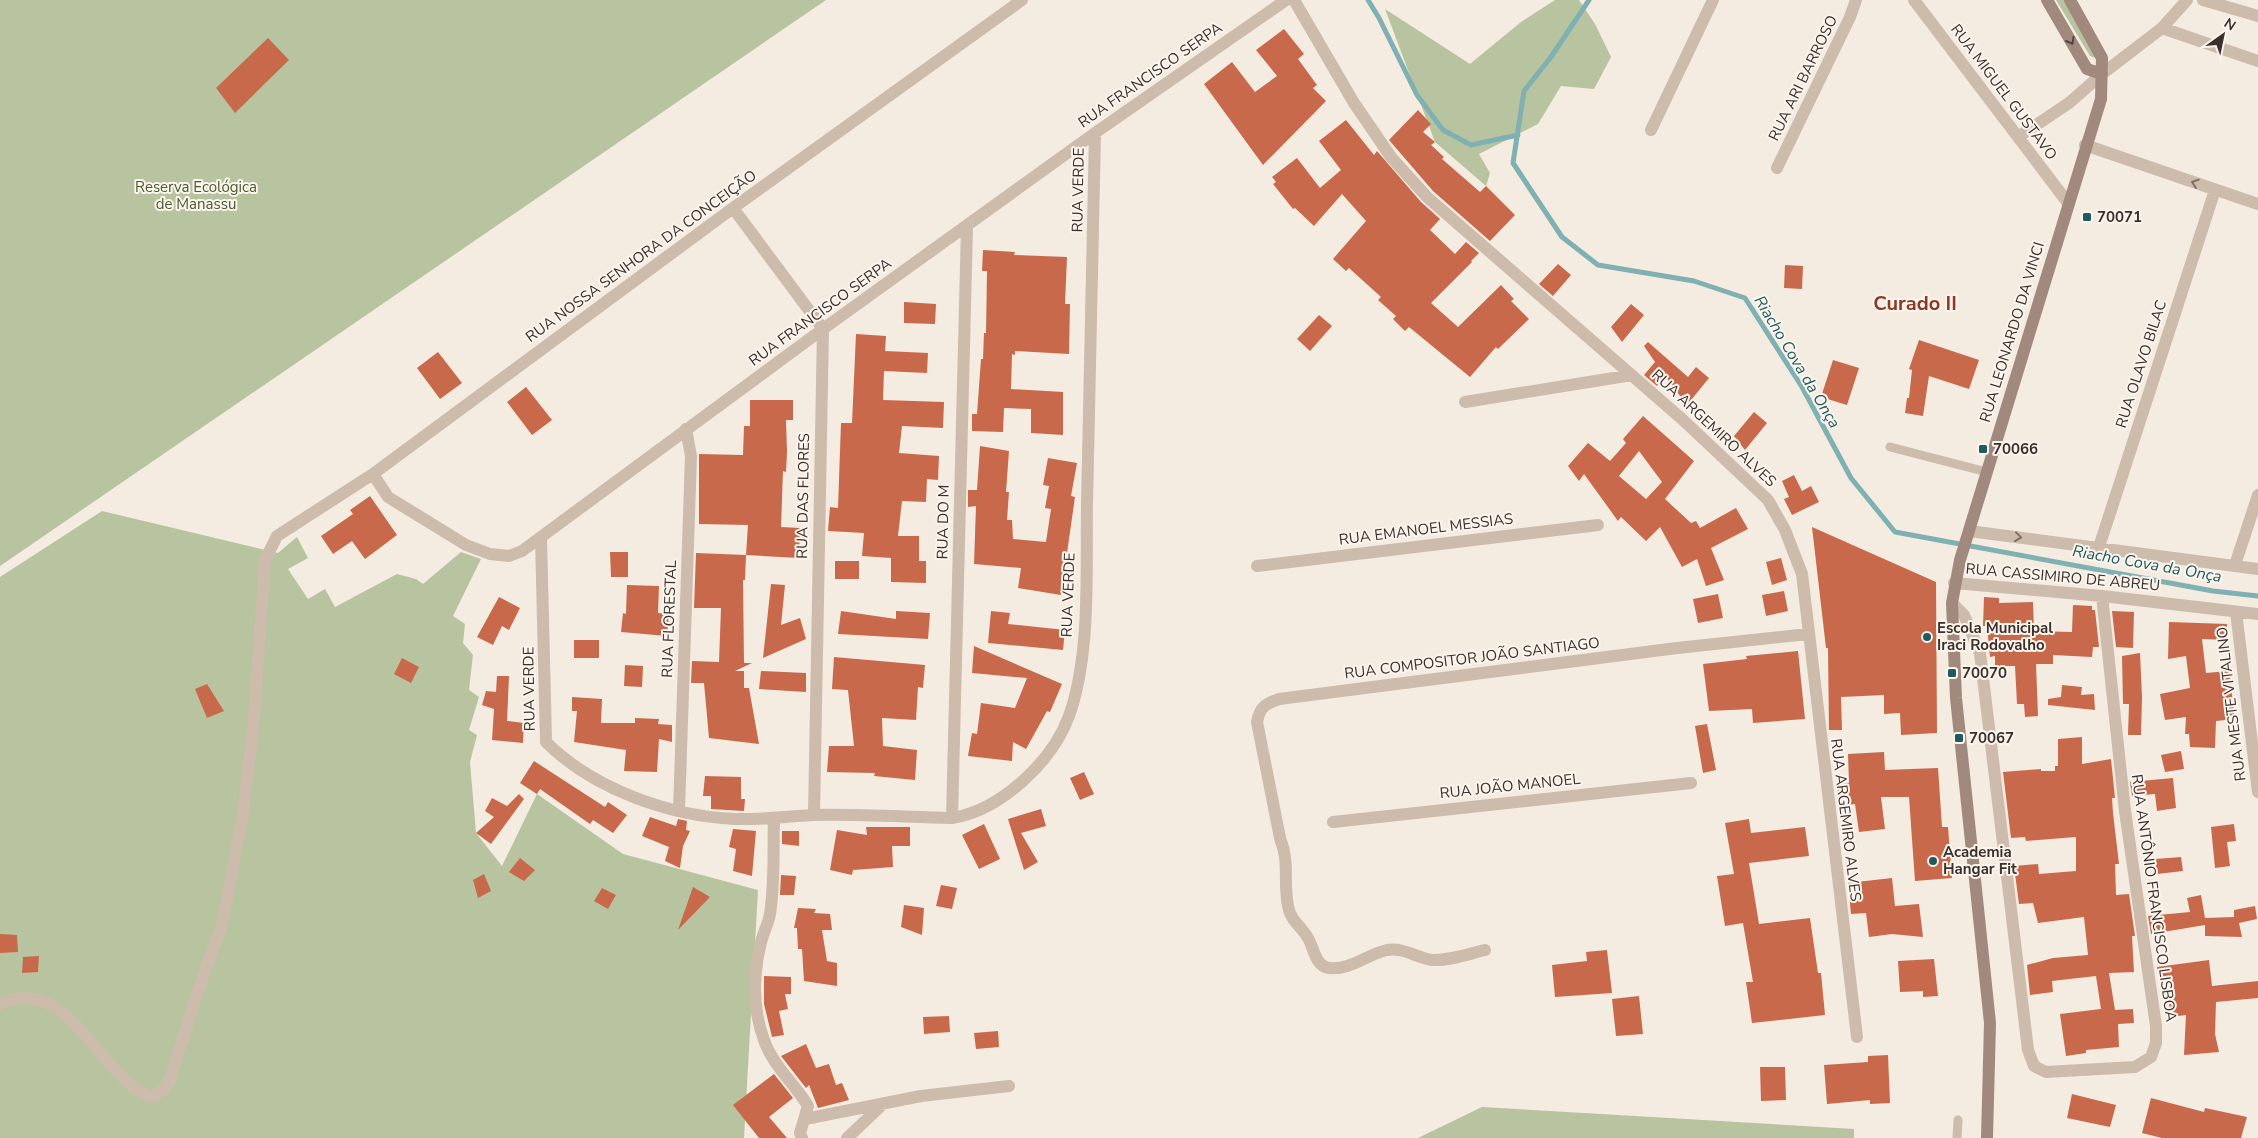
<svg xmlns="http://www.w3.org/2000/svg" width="2258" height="1138" font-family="'Nunito Sans',sans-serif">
<rect width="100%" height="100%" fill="#f4ebe1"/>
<path fill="#b8c4a0" d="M0 0H826L0 566Z
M1555 0H1579L1595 24 1611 57 1594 89 1561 86 1538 124 1479 154 1490 173 1486 186 1435 142 1385 9 1470 64 1521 22Z
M2056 0H2066L2096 58 2090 56Z
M102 511 278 553 297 537 308 558 288 569 308 599 325 589 335 607 397 574 416 579 423 584 461 552 481 559 453 616 465 624 463 643 473 655 469 690 479 697 469 730 477 735 470 762 476 833 502 866 537 794 623 854 758 890 744 1138H0V577Z
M1482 1107 1854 1129V1138H1418Z"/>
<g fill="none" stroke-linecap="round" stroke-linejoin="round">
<path stroke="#7fb0b2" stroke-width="5" d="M1368 0 1379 18 1417 95 1443 130 1471 145 1518 135
M1589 0 1551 57 1524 91 1513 163 1562 237 1598 265 1694 281 1745 298 1802 387 1851 478 1895 532 2213 591 2258 596"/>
</g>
<path fill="#c8694b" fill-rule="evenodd" d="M1284 29 1304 54 1298 59 1317 85 1313 88 1326 101 1263 165 1204 84 1232 62 1255 92 1277 76 1256 50Z
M268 38 289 60 235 113 216 88Z
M1418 110 1431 124 1423 132 1435 142 1431 145 1444 157 1442 159 1480 192 1486 186 1515 215 1490 241 1433 191 1389 140Z
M1346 120 1374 155 1377 151 1421 202 1440 219 1430 230 1455 254 1466 242 1479 253 1471 261 1472 262 1431 303 1458 327 1501 285 1514 299 1511 301 1529 319 1498 349 1496 347 1470 377 1409 327 1405 331 1393 319 1396 316 1378 300 1381 297 1349 268 1346 271 1333 259 1366 221 1342 194 1314 226 1295 208 1293 209 1273 184 1276 182 1272 177 1297 158 1320 188 1341 170 1319 141Z
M983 250 1015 252 1014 255 1067 257 1065 304H1070L1069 354 1015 351V355L1012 354 1011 389 1063 392V435L1031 433V409L1004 408 1003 432 972 431V414H977L981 359H983L984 333H986L987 271H982Z
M1558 264 1571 275 1553 296 1539 284Z
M1785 265 1803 266 1802 289 1784 288Z
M904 302 936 304 935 324 904 323Z
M1631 304 1644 315 1622 342 1611 327Z
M1319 315 1332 326 1310 351 1297 339Z
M856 334 886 336 885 351 928 353 927 373 884 371 883 400 944 402 943 428 902 426 899 453 939 456 938 480 927 479 926 502 902 501 898 536H919V561H926V583L891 582V558L862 556 864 533 828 531 830 507 838 508 841 423H852Z
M1919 340 1979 360 1969 389 1929 376 1923 416 1905 413 1907 398H1909L1912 370 1909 369Z
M1648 342 1688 377 1696 367 1709 378 1687 405 1665 376 1657 386 1644 375 1655 362 1644 346Z
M438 352 462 383 440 399 417 368Z
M1833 360 1859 368 1847 405 1821 397Z
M526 387 552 420 532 435 507 402Z
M750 400H793V420H786L787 451 786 472 783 471 781 527 800 528 799 558 746 555 748 525 699 524V454L743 455 744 426H750Z
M1754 412 1767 423 1745 450 1734 436Z
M1643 416 1694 461 1665 499 1691 523 1696 521 1700 528 1736 508 1748 529 1711 548 1724 580 1706 586 1697 559 1682 567 1660 527 1646 541 1621 517 1618 521 1584 474 1579 481 1568 466 1588 443 1610 461 1626 443 1623 439ZM1639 451 1662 482 1646 499 1619 476Z
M980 446 1009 451 1006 492H1009L1007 520H1012L1013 539 1046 542 1051 509 1045 508 1049 486 1043 485 1048 458 1077 463 1071 496 1075 497 1061 595 1018 588 1021 568 974 564 976 506 968 507V490H977Z
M1794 475 1802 491 1811 486 1819 502 1792 515 1784 499 1789 497 1782 481Z
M370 496 397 535 365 559 352 541 333 554 321 536 353 514 350 510Z
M1812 527 1936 582 1937 733 1901 735 1900 713 1884 714V695L1841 697 1842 730H1829L1828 648H1826Z
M610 552H628V577H611Z
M696 553 746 555 745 580H743L744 663H752L735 671H744V688H749L759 744 709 738 704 683H691L692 661 719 662 721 608H694Z
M1781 558 1787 580 1772 585 1766 562Z
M835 561H859V579H835Z
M771 584 785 585 781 625 800 618 806 639 763 658Z
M627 585 659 586 658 613 669 614 667 636 621 632 623 613 626 614Z
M1784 591 1788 611 1766 616 1762 595Z
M1718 594 1723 618 1698 623 1693 599Z
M499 597 520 608 509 630 502 626 493 645 477 637Z
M1984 597 1999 598V603L2033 602 2034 631 2072 632 2073 605 2092 606V610H2095L2099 647H2093L2092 657 2053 655V664H2036L2038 716 2025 717 2024 704H2017L2015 666H1995V656L1990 657 1987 626H1983Z
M841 611 896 619V611L930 613 928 639 838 634Z
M991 611 1010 613 1008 624 1065 630 1063 650 988 643Z
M2112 611 2134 612 2133 648 2116 647Z
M2169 622 2227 624 2226 640 2202 639 2206 673 2229 671 2235 719 2216 721 2215 748 2190 747 2189 734H2185L2186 717 2165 720 2160 694 2190 688 2186 656 2168 659Z
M574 640H599V658H574Z
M974 646 1062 684 1050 712 1047 711 1026 749 1013 742 1012 761 968 756 972 733 977 734 981 703 1015 708 1027 678 972 673Z
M1798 651 1805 719 1753 723 1752 709 1709 711 1703 664 1747 659 1746 656Z
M2140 653 2142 697 2141 735H2128L2129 704H2123L2122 656Z
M834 657 925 665 923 688 918 687 916 720 882 718 883 746 917 750 915 780 874 776 875 773 827 772 829 746H854L848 690 832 689Z
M402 658 419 667 411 683 394 674Z
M625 665 643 666 642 687 624 686Z
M761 671 806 673V692L759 689Z
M497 676H509L507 721 524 723 523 743 492 740 494 709 482 705 486 691 496 692Z
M207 684 224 711 207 718 195 689Z
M2062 685 2082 687 2081 695 2094 694 2095 710 2048 705V699L2061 697Z
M572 697 602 699 601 723H635V718L659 719 658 724 672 725V742L659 739 657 772 624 771 626 750 574 742 577 711H572Z
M1707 724 1716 770 1703 773 1695 726Z
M2082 737V764L2111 759 2115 798H2112L2113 813 2119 864H2115L2116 895 2129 894 2135 936H2132L2134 972 2109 973 2115 1010 2133 1009 2134 1023 2118 1024 2119 1047 2086 1050V1053L2066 1056 2060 1014 2101 1009 2096 976 2052 981 2053 992 2030 995 2027 965 2053 958 2088 955 2084 917 2038 923 2033 903 2019 904 2014 866 2038 864 2039 874 2076 871V837L2026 841 2025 837 2011 838 2003 772 2041 769V771H2055V766H2058V739Z
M2181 751 2184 769 2165 772 2161 755Z
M1884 752 1885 770 1938 768 1942 827H1948L1952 878 1915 881 1909 797H1881L1885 829 1859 832 1855 804 1840 806 1837 785 1849 783 1848 754Z
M534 761 605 807 608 802 627 815 613 833 593 820 590 824 540 789 537 794 520 783Z
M1084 772 1094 794 1080 800 1070 778Z
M705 776 741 777V799H745L744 811 711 809V796H703Z
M2173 778 2176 808 2157 811 2155 794 2132 796 2130 782Z
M519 794 524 799 491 844 476 833 494 817 485 811 492 798 507 806Z
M1041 809 1046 826 1021 833 1038 862 1024 870 1008 819Z
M650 817 676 826 678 819 687 821 686 830 690 831 683 846 680 868 665 861 669 847 642 836Z
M1749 819 1751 833 1805 827 1809 856 1749 863 1759 924 1810 918 1818 973H1821L1825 1015 1752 1023 1746 982H1753L1743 923 1725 926 1717 876 1734 874 1725 823Z
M984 824 1000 859 979 869 962 835Z
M2234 824 2236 841 2227 842 2230 866 2215 868 2211 827Z
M866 827H910V846H892L893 867 853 870 852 875 830 870 837 830 867 835Z
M733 829 756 831 752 876 733 871 736 849 729 847Z
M782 831H799V846L782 844Z
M2181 857 2183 871 2157 874 2155 859Z
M520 858 535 870 524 881 509 872Z
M484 874 491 891 478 898 473 880Z
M781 875 796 876 794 895H780Z
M1892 878 1895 906 1919 904 1923 937 1892 934 1869 937 1866 913 1851 914 1848 883Z
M941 885 957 888 952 909 936 906Z
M693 887 710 897 678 930Z
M602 888 616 895 608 909 594 901Z
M2201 895 2205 918 2234 917V910L2255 906 2257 919 2239 923 2242 937 2205 936V925L2151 934 2148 916 2190 912 2187 898Z
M904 905 924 908 922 935 901 927Z
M798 908 816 909 814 913 830 914 832 930H822L827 961 837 963V986L804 981 802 949H798L797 928H794Z
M0 934 17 935 18 952 0 953Z
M1607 950 1612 993 1555 997 1552 965 1587 961 1586 952Z
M39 956 38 972 22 973 23 957Z
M1934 959 1938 996 1923 997V991L1900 992 1898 961Z
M2209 960 2212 986 2258 981V998L2216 1002 2215 1034 2219 1052 2184 1055 2186 1015 2171 1017 2167 988 2161 989 2157 967Z
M764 976 791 977V994H785L788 1009 779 1011 784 1035 772 1037 764 1004Z
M1639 996 1643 1034 1616 1036 1612 999Z
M949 1016 950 1032 924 1034 923 1017Z
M998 1031 999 1047 976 1049 974 1033Z
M806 1044 816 1068 829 1064 836 1085 842 1083 849 1100 818 1108 809 1085 806 1088 781 1056Z
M1888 1055 1890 1103 1870 1104V1100L1827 1104 1824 1065 1868 1062V1056Z
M1760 1067H1785L1786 1100 1761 1101Z
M774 1074 793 1098 769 1117 787 1138H759L733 1105Z
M2072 1094 2116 1105 2110 1127 2067 1118Z
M2151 1098 2204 1112 2205 1108 2247 1117 2241 1138H2162L2142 1133Z"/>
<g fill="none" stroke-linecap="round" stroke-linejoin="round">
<path stroke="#cdbbac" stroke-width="9" d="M1890 447 1987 472
M1957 1138 1958 1120"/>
<path stroke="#cdbbac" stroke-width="12" d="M1294 0 1354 103 1391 157 1427 197 1682 419 1768 500 1785 530 1802 574 1857 1037
M1914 0 2068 203
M2203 0 2258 16
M2162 28 2258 61
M1651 130 1713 0
M2018 137 2069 103 2102 74 2162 28 2187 0
M2085 145 2258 204
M1777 168 1850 17 1856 0
M733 208 823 329 814 815
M1465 402 1632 375
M373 474 388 497 466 545 490 554 509 556 522 551 823 329 1095 133 1286 0
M1969 531 2258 569
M541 538 546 742C593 789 669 816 735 819 762 820 788 816 815 815 860 814 906 817 952 818 1001 810 1052 762 1069 716 1091 655 1086 569 1087 503 1090 380 1092 257 1095 133
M2099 547 2215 190
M2235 565 2258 495
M1257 566 1598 525
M1954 583 2102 596 2258 614
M1952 603 1964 615 1980 653 2028 1050 2034 1066 2046 1072 2135 1067 2151 1057 2156 1043V1026L2125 811 2102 596
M2236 612 2258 792
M679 810 691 456 686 429
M952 818 967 227
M774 819C773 850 775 883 770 914 768 925 762 935 760 947 753 977 753 1010 764 1040 773 1066 795 1084 808 1106L800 1133 802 1138
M1333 822 1691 783
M1485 950C1468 954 1449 961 1432 960 1417 958 1403 947 1387 950 1368 954 1349 971 1329 968 1315 966 1314 948 1308 938 1302 927 1290 920 1288 906 1283 881 1290 863 1280 838L1257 722C1260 707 1265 704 1279 699L1677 648 1808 634
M0 1004C67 970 102 1082 152 1097L163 1090 170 1080 196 996 222 925 241 825 253 732 265 560 277 536 373 474 733 208 1022 0
M805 1119 921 1096 1009 1086
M847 1138 883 1104"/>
<path stroke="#a18a7d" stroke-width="12" d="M2047 0 2087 69 2102 74
M1987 1138 1990 1023 1956 698 1952 603 1960 560 2101 99 2102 58 2070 0"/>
</g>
<defs><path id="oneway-chevron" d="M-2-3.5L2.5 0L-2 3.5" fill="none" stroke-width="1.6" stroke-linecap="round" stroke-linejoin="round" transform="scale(1.25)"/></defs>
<use stroke="#544640" href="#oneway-chevron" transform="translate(2071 41) rotate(60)"/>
<g stroke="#7d6f65">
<use href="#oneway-chevron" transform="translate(2195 183) rotate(-161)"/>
<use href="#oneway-chevron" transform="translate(2018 537) rotate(7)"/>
</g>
<g fill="#1f5a5e" stroke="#fbf5ee" stroke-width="2">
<rect x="2082" y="212" width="10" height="10" rx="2.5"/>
<rect x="1978" y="444" width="10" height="10" rx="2.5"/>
<circle cx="1927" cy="637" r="5"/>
<rect x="1947" y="668" width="10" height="10" rx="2.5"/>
<rect x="1954" y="733" width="10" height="10" rx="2.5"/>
<circle cx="1933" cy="861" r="5"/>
</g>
<g text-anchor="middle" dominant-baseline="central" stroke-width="4" stroke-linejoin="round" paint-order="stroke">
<g font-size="15" fill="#3b302b" stroke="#fbf5ee">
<text transform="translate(1150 75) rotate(-35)">RUA FRANCISCO SERPA</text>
<text transform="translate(1803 78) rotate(-64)">RUA ARI BARROSO</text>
<text transform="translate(2004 92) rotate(53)">RUA MIGUEL GUSTAVO</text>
<text transform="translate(1078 190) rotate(-89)">RUA VERDE</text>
<text transform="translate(641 256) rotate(-36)">RUA NOSSA SENHORA DA CONCEIÇÃO</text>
<text transform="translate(820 312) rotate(-36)">RUA FRANCISCO SERPA</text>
<text transform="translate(2012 332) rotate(-73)">RUA LEONARDO DA VINCI</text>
<text transform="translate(2141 364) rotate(-72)">RUA OLAVO BILAC</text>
<text transform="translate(1714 428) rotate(43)">RUA ARGEMIRO ALVES</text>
<text transform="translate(803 496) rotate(-89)">RUA DAS FLORES</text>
<text transform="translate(943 522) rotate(-89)">RUA DO M</text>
<text transform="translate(1426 529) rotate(-7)">RUA EMANOEL MESSIAS</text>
<text transform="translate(2063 577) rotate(5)">RUA CASSIMIRO DE ABREU</text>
<text transform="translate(1068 595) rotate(-88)">RUA VERDE</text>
<text transform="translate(669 619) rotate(-88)">RUA FLORESTAL</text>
<text transform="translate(1472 658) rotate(-7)">RUA COMPOSITOR JOÃO SANTIAGO</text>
<text transform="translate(529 689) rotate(-91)">RUA VERDE</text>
<text transform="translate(2231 704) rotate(-97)">RUA MESTE VITALINO</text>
<text transform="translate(1510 786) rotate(-6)">RUA JOÃO MANOEL</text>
<text transform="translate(1846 820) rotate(83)">RUA ARGEMIRO ALVES</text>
<text transform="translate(2154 898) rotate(82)">RUA ANTÔNIO FRANCISCO LISBOA</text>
</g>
<g font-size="15" fill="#4a5a2e" stroke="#fbf5ee">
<text x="196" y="187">Reserva Ecológica<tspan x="196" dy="17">de Manassu</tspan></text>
</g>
<g font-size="15" font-weight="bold" fill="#3b302b" stroke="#fbf5ee" text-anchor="start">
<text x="2097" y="217">70071</text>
<text x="1993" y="449">70066</text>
<text x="1937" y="628">Escola Municipal<tspan x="1937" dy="17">Iraci Rodovalho</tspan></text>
<text x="1962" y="673">70070</text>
<text x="1969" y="738">70067</text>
<text x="1943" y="852">Academia<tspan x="1943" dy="17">Hangar Fit</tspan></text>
</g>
<g font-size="16" font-style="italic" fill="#1f5a5e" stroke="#fbf5ee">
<text transform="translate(1797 362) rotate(59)">Riacho Cova da Onça</text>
<text transform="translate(2147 564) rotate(10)">Riacho Cova da Onça</text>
</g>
<g font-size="20" font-weight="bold" fill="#8c3b22" stroke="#fbf5ee">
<text x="1915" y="303">Curado II</text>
</g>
</g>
<g transform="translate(2223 35) rotate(33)" stroke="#fbf5ee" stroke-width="4" paint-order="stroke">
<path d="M0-4L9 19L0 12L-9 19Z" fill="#3b302b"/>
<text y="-8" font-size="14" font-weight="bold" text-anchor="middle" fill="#3b302b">N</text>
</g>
</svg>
